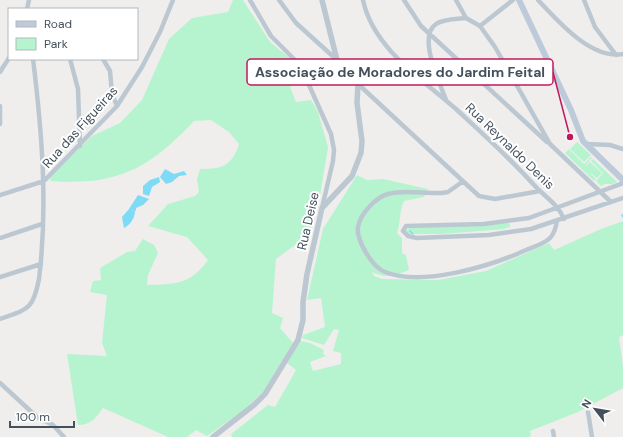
<svg xmlns="http://www.w3.org/2000/svg" width="623" height="437" font-family="'DM Sans',sans-serif">
<rect width="100%" height="100%" fill="#f0eded"/>
<path fill="#b6f4cf" d="M233 0H243L270 42 292 60 303 77 290 87 296 102 311 100 318 112 328 147 320 195 308 240 295 245 276 259 272 313 283 318 280 328 293 343 263 392 244 410 207 436 196 430 187 437H168L103 408C96 418 91 425 78 425L67 354 107 356 102 343 107 295 90 292 93 281 101 280 100 268 127 252 135 251 143 239 154 245 158 253 148 275 147 285C175 284 190 285 208 260L187 237 148 226 168 204 195 196 199 192 197 179 200 169C222 169 232 166 239 144L229 132 211 120 194 121C149 169 117 186 50 181L51 175 92 136 120 123 142 100 169 39 192 18 228 12Z
M577 142 591 155 584 162 570 149Z
M569 149 584 164 591 157 592 158 584 167 590 162 602 173 597 178 589 172 596 179 594 181 565 153Z
M593 159 617 182 613 184H605L601 186 596 181 603 173 591 161Z
M357 175 367 180 383 179 428 189 424 197 404 201C399 211 401 222 397 233L402 238V253L406 255 409 270C393 276 388 279 372 272L374 276 382 279 438 280 486 271 549 243 554 250 601 229 623 221V335L619 337 623 367V388L578 412 530 431 531 435 529 437H232L231 434 268 405 275 407 296 370 287 363 300 341 310 343 324 350 323 354 326 356 310 362 313 371 341 364V353L333 351 339 330 334 329 324 345 302 338 303 335 325 327 321 298 307 300 323 229Z
M505 222 510 224V227L504 229 442 234H406V230L410 228Z"/>
<path fill="#7edbf6" d="M165 169 174 174 184 171 187 175 179 176 172 182 166 184 160 177Z
M159 177 160 182 152 187 149 196 143 194V186L150 180Z
M138 195 149 199 143 205 136 208V211L129 209Z
M129 209 135 211C135 218 130 225 124 228L122 217Z"/>
<g fill="none" stroke-linecap="round" stroke-linejoin="round">
<path stroke="#7edbf6" stroke-width="1.5" d="M622 215 623 217
M410 231 413 234"/>
<path stroke="#bcc8d1" stroke-width="4.5" d="M250 0 271 36 300 65 331 134 334 150 333 161 322 208
M279 0 296 23 337 60
M363 0C373 48 422 79 456 109 483 134 510 158 534 185 545 197 558 204 564 219
M404 0 421 26 547 142
M456 0 466 18 480 26 495 47 550 144 611 202
M538 0C558 21 591 60 623 54
M584 0 595 27 616 55
M27 9 29 0
M480 26 513 0
M70 59 78 89 80 146
M103 59 110 71 112 94 117 106
M0 72 9 58
M358 84 479 196 495 199 540 191
M446 100C440 83 417 37 436 24 443 19 458 19 466 18
M0 106V124
M586 144 610 145 623 149
M462 182 448 192 442 193C425 194 405 189 388 194 376 197 360 214 358 227 356 240 372 267 385 272 422 287 491 266 526 250 533 247 544 244 550 238 554 234 556 227 557 221
M623 183 529 218 484 224 406 226 403 231 408 236 417 238 489 235 531 229 623 198
M0 195 44 181 117 106 142 67 160 32 173 0
M0 238 42 224
M0 277 41 264
M0 319C28 309 33 310 39 279 48 206 42 132 33 59
M0 383 37 417 53 425 64 437
M588 412 592 437
M553 431 554 437"/>
<path stroke="#bcc8d1" stroke-width="5.5" d="M213 437 254 405 265 394 298 340 303 320V302L307 274 322 208 352 176 361 153 362 141 357 103 358 84 337 60 322 0"/>
<path stroke="#bdcad9" stroke-width="6" d="M519 0 571 110 583 141 623 180"/>
</g>
<g text-anchor="middle" dominant-baseline="central" stroke-width="4" stroke-linejoin="round" paint-order="stroke">
<g font-size="13" fill="#44515d" stroke="#fff">
<text transform="translate(80 127) rotate(-48)">Rua das Figueiras</text>
<text transform="translate(510 146) rotate(44)">Rua Reynaldo Denis</text>
<text transform="translate(308 221) rotate(-77)">Rua Deise</text>
</g>
</g>
<path fill="none" stroke="#c2185b" stroke-width="1.5" d="M570 137L553 72"/>
<circle fill="#c2185b" stroke="#fff" stroke-width="1.5" cx="570" cy="137" r="4"/>
<rect fill="#fff" stroke="#c2185b" stroke-width="1.5" x="247" y="59" width="306" height="26" rx="4"/>
<g font-size="14" text-anchor="middle" font-weight="bold" fill="#44515d">
<text x="400" y="77">Associação de Moradores do Jardim Feital</text>
</g>
<rect x="8" y="8" width="130" height="52" fill="#ffffff" stroke="#b4b9be"/>
<rect x="16" y="21" width="20" height="6" fill="#bdcad9" stroke="#b4b9be"/>
<text x="44" y="28" font-size="12" fill="#44515d">Road</text>
<rect x="16" y="38" width="20" height="12" fill="#b6f4cf" stroke="#b4b9be"/>
<text x="44" y="48" font-size="12" fill="#44515d">Park</text>
<g transform="translate(595 409) rotate(301)" stroke="#ffffff" stroke-width="3" paint-order="stroke">
<path d="M0-3L7 15L0 10L-7 15Z" fill="#44515d"/>
<text y="-6" font-size="11" font-weight="bold" text-anchor="middle" fill="#44515d">N</text>
</g>
<path d="M10 421v6h64v-6" fill="none" stroke="#44515d" stroke-width="2"/>
<text x="16" y="421" font-size="12" fill="#44515d" stroke="#ffffff" stroke-width="3" paint-order="stroke">100 m</text>
</svg>
